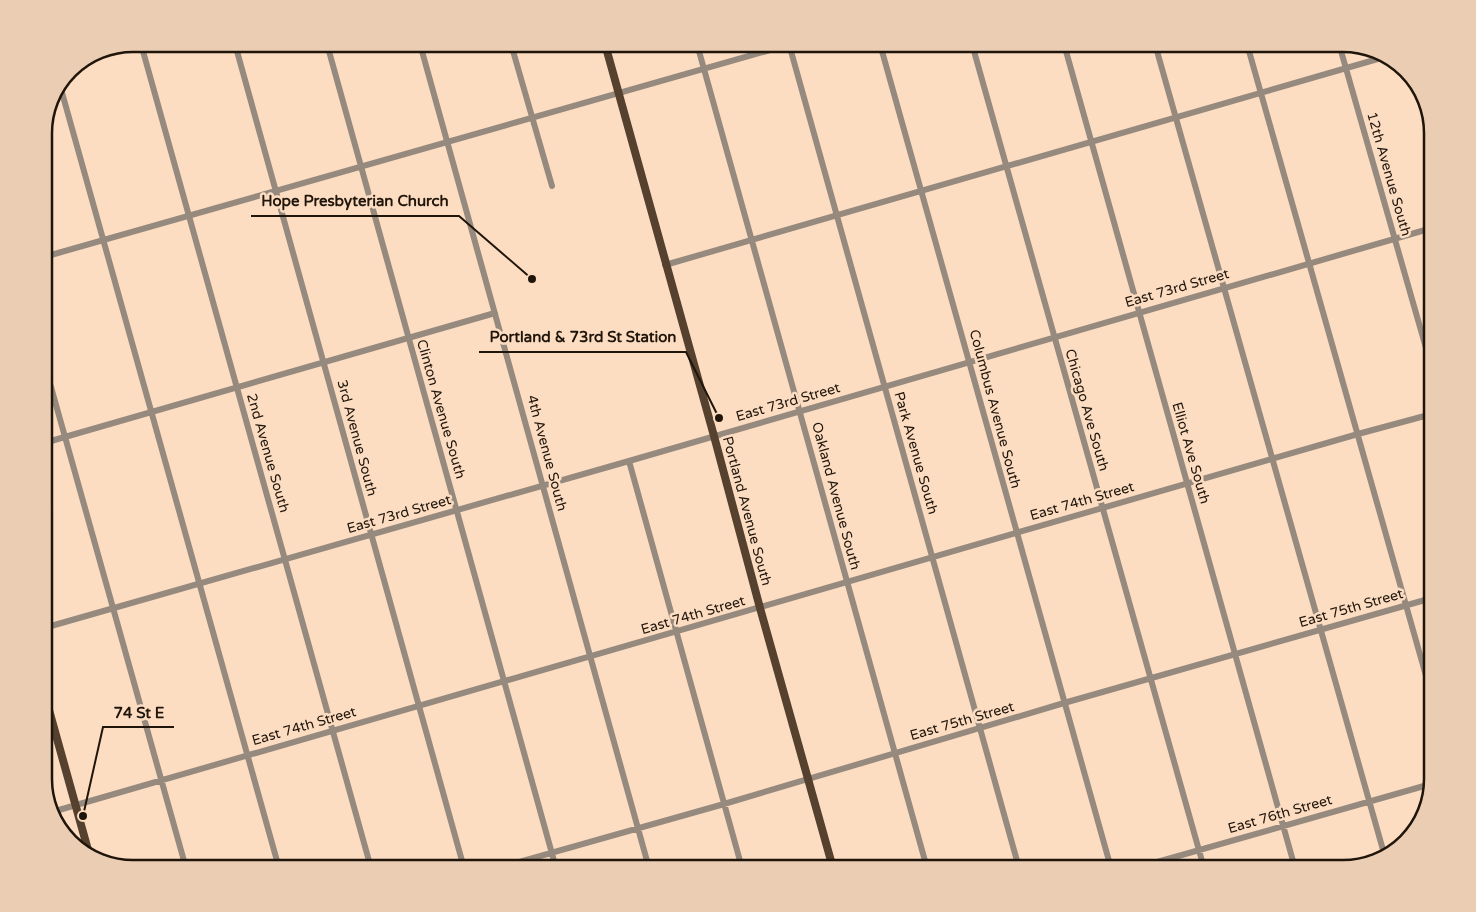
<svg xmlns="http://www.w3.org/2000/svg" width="1476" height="912" font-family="'Varela Round',sans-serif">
<rect width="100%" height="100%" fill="#fcddc2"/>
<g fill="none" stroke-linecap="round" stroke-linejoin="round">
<path stroke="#96897e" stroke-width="6" d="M141 44 371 868
M235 44 464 868
M327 44 556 868
M420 44 649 868
M511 44 552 186
M697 44 927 868
M789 44 1019 868
M880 44 1111 868
M972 44 1204 868
M1064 44 1295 868
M1155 44 1385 857
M1247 44 1432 697
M1339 44 1432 369
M85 60 141 44
M61 89C134 349 205 609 279 868
M44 257 791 44
M665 265 1388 56
M44 362 186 868
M44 443 495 313
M629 461 742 868
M44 628 629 461 1432 228
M52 812 1358 434 1432 414
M498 868 724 804 1064 703 1432 598
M1136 868 1431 784"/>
<path stroke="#56412e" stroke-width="8" d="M605 44 714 436 760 608 833 868
M44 692 90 857"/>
</g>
<g text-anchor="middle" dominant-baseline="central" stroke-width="5" stroke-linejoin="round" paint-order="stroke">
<g font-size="14" fill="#1f150b" stroke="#fcddc2">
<text transform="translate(1389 174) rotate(74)">12th Avenue South</text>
<text transform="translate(1177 288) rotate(-16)">East 73rd Street</text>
<text transform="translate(788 402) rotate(-16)">East 73rd Street</text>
<text transform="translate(441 409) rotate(74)">Clinton Avenue South</text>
<text transform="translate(995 409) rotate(75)">Columbus Avenue South</text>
<text transform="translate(1087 410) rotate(74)">Chicago Ave South</text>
<text transform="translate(357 438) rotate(75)">3rd Avenue South</text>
<text transform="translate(268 453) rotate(74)">2nd Avenue South</text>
<text transform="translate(547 453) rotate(75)">4th Avenue South</text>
<text transform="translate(916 453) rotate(74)">Park Avenue South</text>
<text transform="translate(1191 453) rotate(74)">Elliot Ave South</text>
<text transform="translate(836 496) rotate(75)">Oakland Avenue South</text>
<text transform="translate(1082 501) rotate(-16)">East 74th Street</text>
<text transform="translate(747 511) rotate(75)">Portland Avenue South</text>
<text transform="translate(399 514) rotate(-16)">East 73rd Street</text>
<text transform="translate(1351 608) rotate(-16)">East 75th Street</text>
<text transform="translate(693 615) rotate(-16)">East 74th Street</text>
<text transform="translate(962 721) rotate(-16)">East 75th Street</text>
<text transform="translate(304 726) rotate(-16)">East 74th Street</text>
<text transform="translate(1280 814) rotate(-16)">East 76th Street</text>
</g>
</g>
<path d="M0 0H1476V912H0ZM133 52H1343A81 81 0 0 1 1424 133V779A81 81 0 0 1 1343 860H133A81 81 0 0 1 52 779V133A81 81 0 0 1 133 52Z" fill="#eacdb3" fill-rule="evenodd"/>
<path fill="none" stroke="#1f150b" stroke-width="2.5" d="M133 52H1343A81 81 0 0 1 1424 133V779A81 81 0 0 1 1343 860H133A81 81 0 0 1 52 779V133A81 81 0 0 1 133 52Z"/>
<path fill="none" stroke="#1f150b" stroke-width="2" d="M532 279L459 216H251M719 418L686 352H479M83 816L103 727H174"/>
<g fill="#1f150b" stroke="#fcddc2" stroke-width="2">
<circle cx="532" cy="279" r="5"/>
<circle cx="719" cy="418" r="5"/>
<circle cx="83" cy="816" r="5"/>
</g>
<g font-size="15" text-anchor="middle" font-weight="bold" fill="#1f150b" stroke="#fcddc2" stroke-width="5" stroke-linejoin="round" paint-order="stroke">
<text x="355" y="206">Hope Presbyterian Church</text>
<text x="583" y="342">Portland &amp; 73rd St Station</text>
<text x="139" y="718">74 St E</text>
</g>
</svg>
